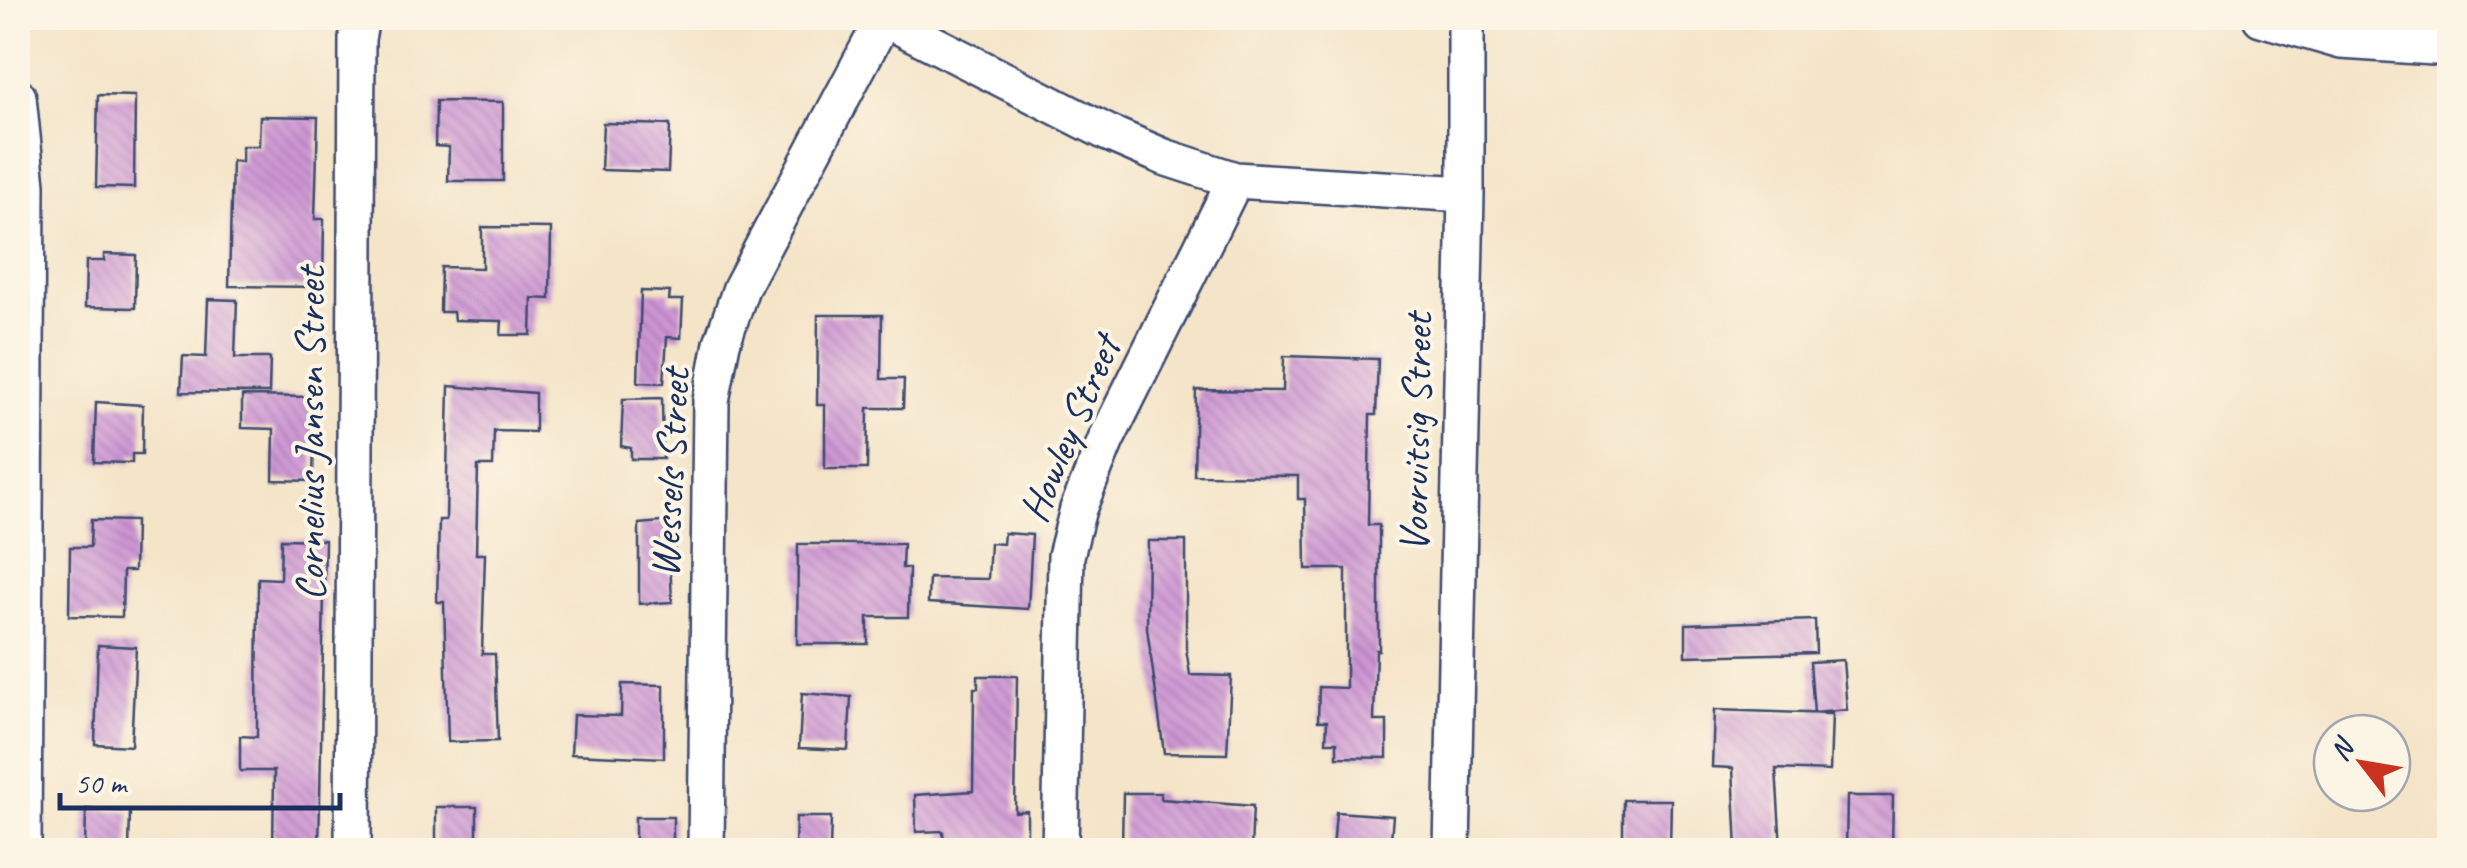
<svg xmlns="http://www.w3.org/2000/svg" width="2467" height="868" font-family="Caveat,sans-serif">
<defs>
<pattern id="building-back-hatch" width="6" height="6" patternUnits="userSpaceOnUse" patternTransform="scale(2.5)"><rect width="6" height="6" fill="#ce95d4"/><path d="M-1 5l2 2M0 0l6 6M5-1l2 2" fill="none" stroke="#a67aaf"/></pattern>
</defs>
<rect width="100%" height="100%" fill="#fcf5e5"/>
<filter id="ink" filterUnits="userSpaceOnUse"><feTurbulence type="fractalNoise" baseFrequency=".01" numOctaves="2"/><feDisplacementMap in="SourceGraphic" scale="20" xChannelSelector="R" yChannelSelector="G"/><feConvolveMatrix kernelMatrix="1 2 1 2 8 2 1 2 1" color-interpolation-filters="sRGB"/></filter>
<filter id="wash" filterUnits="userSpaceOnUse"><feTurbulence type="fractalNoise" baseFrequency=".0048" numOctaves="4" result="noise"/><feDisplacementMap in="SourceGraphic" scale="40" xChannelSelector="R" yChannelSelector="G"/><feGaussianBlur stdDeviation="2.25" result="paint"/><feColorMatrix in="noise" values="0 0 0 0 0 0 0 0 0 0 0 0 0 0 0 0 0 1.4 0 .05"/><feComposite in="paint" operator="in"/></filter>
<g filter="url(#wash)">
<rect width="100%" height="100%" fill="#f4e4c8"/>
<g id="blocks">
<path fill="url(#building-back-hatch)" d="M98 95 135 96 134 188 96 187Z
M436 101 503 102V181H448L449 147 435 146Z
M260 116 318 117 315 219H324L323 287 229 286 232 161 242 162V146H259Z
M603 123 670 125 668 172 601 170Z
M482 227 551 228 550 299 532 298 531 335H501L502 321 454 320 453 312H440L441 267 482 268Z
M104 254 136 255 135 308 85 307 86 261H104Z
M641 291 670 292 669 300H683L681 338 667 337 664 383 638 382Z
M208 299 237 300 235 358H270L269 393 181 392 183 356 206 357Z
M818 315H882L881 379H904L903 408H868L867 469H825V405H817Z
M1284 356 1378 359 1376 415H1370L1368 525H1379V650H1376L1374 721H1387V758L1337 757V742H1326L1327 721H1318L1319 687 1346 688V569H1306L1305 499H1298V476L1194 475 1196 390 1283 391Z
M449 386 535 393V432L494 431 493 466H478L476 554H485L482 654H495L498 741 448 742 444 602H437L439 520H446Z
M242 396 315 397 313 481 273 480 274 429 242 428Z
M662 398 663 459H631V448L621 446 623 399Z
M96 402 143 405 142 454H132V463L94 462Z
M91 520 135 521 134 571H123L122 617 69 616 70 547H90Z
M673 521 675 561H670L672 602 639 604V524Z
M1004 533 1032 535 1028 609 928 603 929 578 988 579 990 543 1003 544Z
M281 539 325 540 319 850H273L274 771H240V736L257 737 258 578 280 579Z
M1148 541H1186V648L1190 675 1231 676 1227 754 1164 753 1147 628Z
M798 544H903L902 568H909L908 617H868V644H797Z
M1815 620 1816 653 1686 656V624Z
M98 645 136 647 131 746 95 744Z
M1843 660 1847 710 1814 713 1810 662Z
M978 676H1017L1015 812 1027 811V845L944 848 943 831 916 832 915 795 973 791 974 688H978Z
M622 684 664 685V758L571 754 573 715 621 716Z
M802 693 851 697 848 750 799 748Z
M1714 710 1832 714 1830 771 1776 769 1781 848 1737 850 1733 768 1712 767Z
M1123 793H1161V799L1253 806 1251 850 1122 849Z
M1847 796H1893L1892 850H1846Z
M1623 800H1671L1670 850H1623Z
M436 807H477V850H436Z
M86 809 130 811 129 850H85Z
M1336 812 1393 816 1390 850H1333Z
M635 817H673V850H635Z
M796 817H831L830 850H795Z"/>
</g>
</g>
<g filter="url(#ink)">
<use href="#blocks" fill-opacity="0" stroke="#3c4a6e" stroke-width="2.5"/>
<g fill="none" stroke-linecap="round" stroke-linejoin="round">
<defs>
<path id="minor" d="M883 18 1108 133 1164 157 1235 180 1466 194
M2261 18 2341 41 2450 48
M18 97 27 185 23 850
M353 850 357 39 361 18
M706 850 711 401 722 343 741 288 884 18
M1060 850 1066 556 1078 509 1106 440 1235 180
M1452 850 1466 194V18"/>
</defs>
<use href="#minor" stroke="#3c4a6e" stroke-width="40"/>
<use href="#minor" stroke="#fff" stroke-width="35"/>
</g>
</g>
<g text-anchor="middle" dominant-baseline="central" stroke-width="8" stroke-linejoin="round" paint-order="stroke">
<g font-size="42" fill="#1b2f5e" stroke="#fcf5e5">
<text transform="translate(1070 429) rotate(-67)">Howley Street</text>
<text transform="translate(1416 433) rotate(-89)">Vooruitsig Street</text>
<text transform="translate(310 434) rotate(-90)">Cornelius Jansen Street</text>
<text transform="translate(670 473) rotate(-87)">Wessels Street</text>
</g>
</g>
<rect width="2467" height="868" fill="none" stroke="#fcf5e5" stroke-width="60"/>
<g transform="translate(2362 763) rotate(301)"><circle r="48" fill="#fcf5e5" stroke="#a2a6af" stroke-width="2.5"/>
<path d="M0-8L18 38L0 25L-18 38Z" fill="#c8321e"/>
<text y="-15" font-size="28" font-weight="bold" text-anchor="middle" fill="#1b2f5e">N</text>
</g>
<path d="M60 793v15h280v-15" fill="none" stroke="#1b2f5e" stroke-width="5"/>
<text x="75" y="793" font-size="30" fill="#1b2f5e" stroke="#fcf5e5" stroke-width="8" paint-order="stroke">50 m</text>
</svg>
